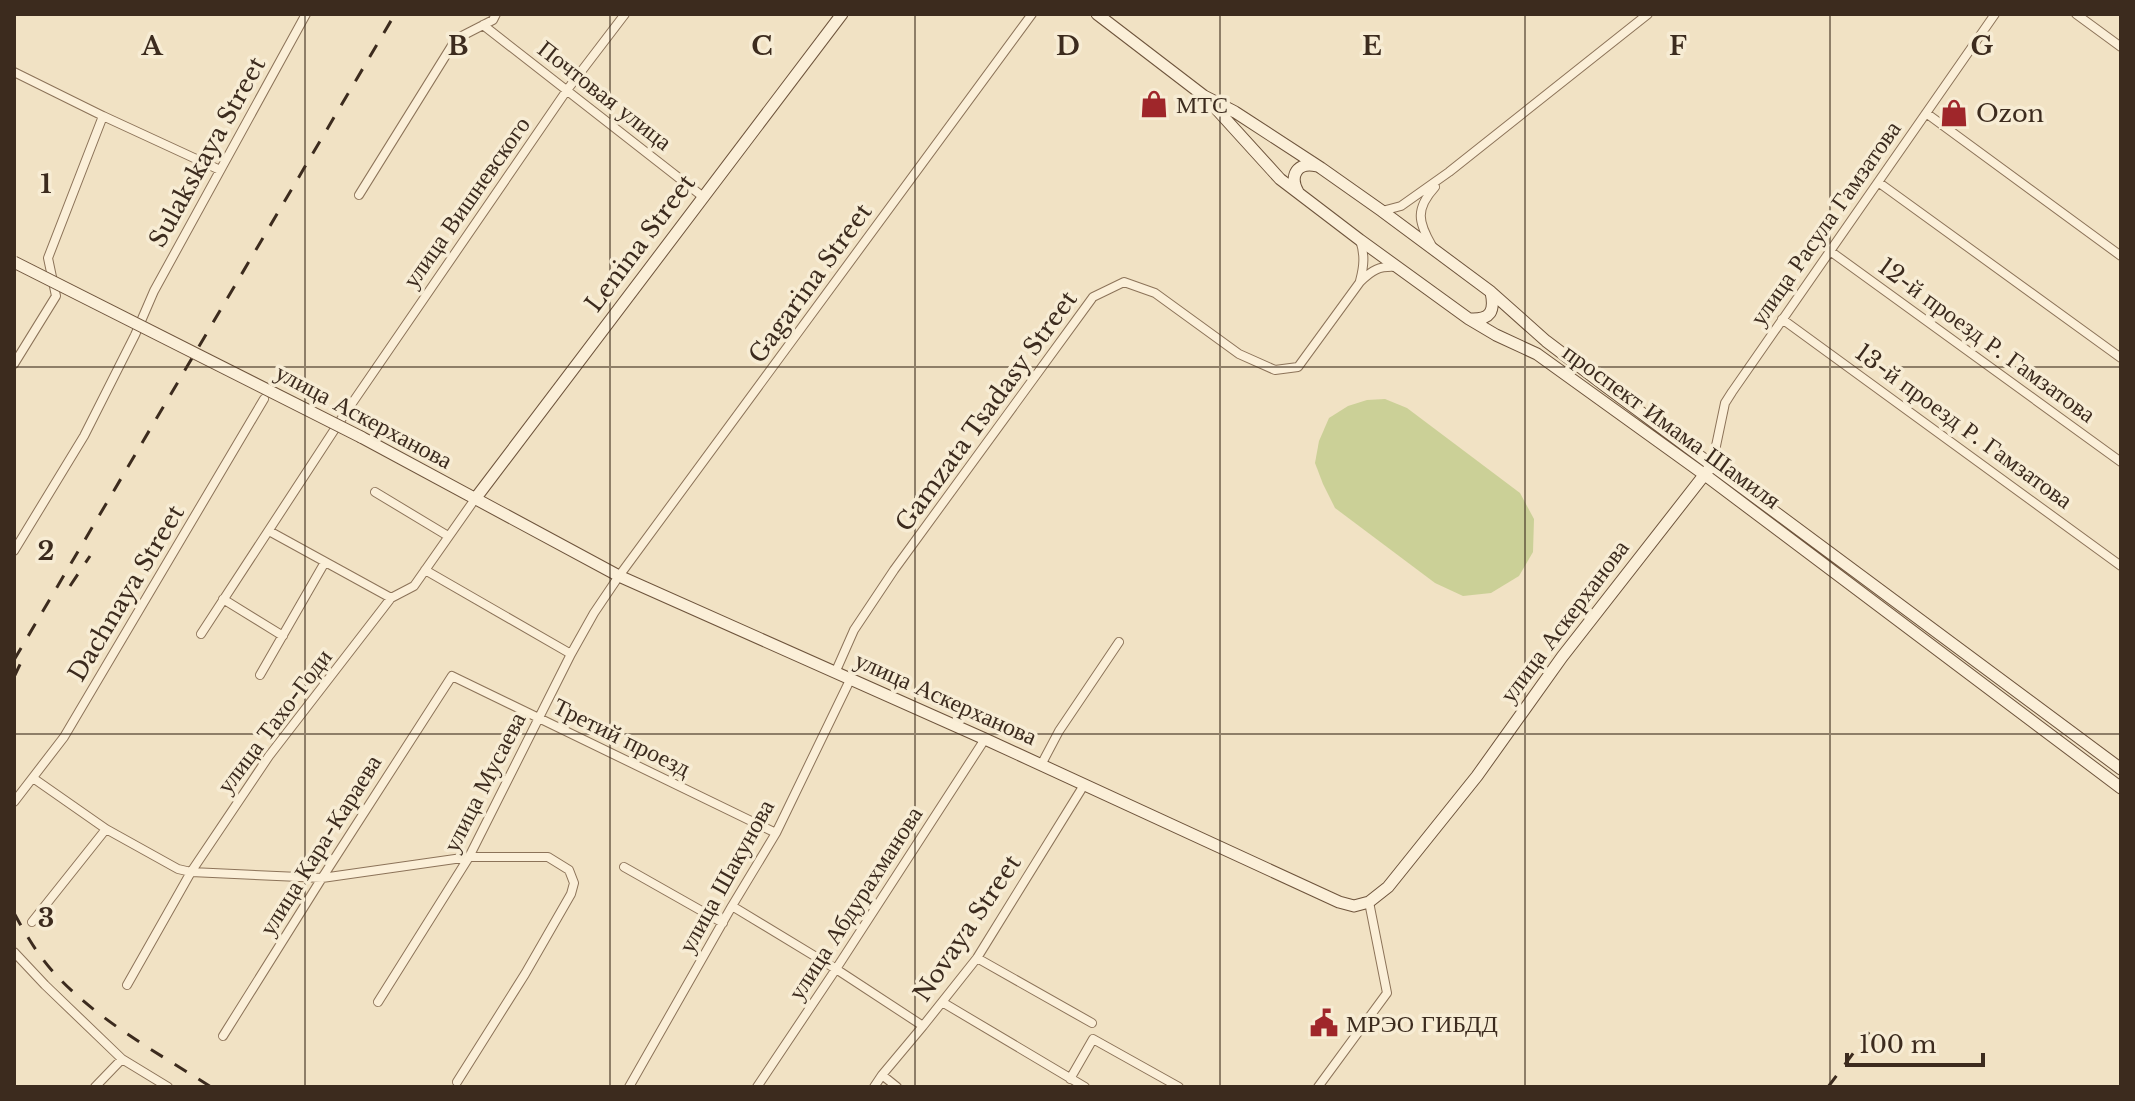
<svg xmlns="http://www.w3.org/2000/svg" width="2135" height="1101" font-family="'Libre Baskerville',serif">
<rect width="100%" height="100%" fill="#f1e2c4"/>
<path fill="#cbd097" d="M1385 399 1407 408 1520 493 1534 519 1533 552 1519 576 1491 593 1463 596 1435 583 1335 508 1323 484 1315 463 1319 441 1329 418 1348 406 1367 400Z"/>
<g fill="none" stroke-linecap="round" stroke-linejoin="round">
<defs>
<path id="street" d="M2076 14 2121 47
M483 25 702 196
M14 72 103 116 220 170
M1926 113 2121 256
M1878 182 2121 358
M359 195 456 39 493 20 496 14
M1382 211 1401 206 1449 172 1648 14
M1360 240C1365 255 1364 266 1360 281
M1432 246C1418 222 1415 209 1435 187
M1830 251 2121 462
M1782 319 2121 566
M14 364 56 296 48 258 103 116
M1712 465 1725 403 1732 392 1995 14
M375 492 448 536
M269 531 391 598
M14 551 84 436 135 335 154 291 306 14
M425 570 571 654
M223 599 283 636
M201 634 344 415 567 90 625 14
M835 673 854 630 894 570 1093 297 1124 282 1155 293 1239 354 1275 370 1298 367 1360 282C1372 270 1379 266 1396 267
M260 675 325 562
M1041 765 1059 731 1119 642
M33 778 106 829 178 869 191 872 322 878 469 857H548L569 870 574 883 571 894 525 974 457 1082
M14 802 64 737 264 399
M624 867 723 923
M732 906 836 969 923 1026
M32 922 106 829
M14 952 45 985 122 1059 168 1087
M977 958 1092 1023
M127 985 191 872 269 756 391 598 414 586 475 499
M378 1002 469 857 571 654 594 613 619 576 1032 14
M942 1002 1085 1087
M223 1036 322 878 452 676 776 833
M882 1075 897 1087
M1070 1079 1093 1039 1179 1087
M95 1087 122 1059
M629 1087 732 906 776 833 850 680
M757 1087 836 969 985 739
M874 1087 882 1075 923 1026 977 958 1084 785
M1318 1087 1387 993 1369 902"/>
<path id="secondary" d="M1097 14 1204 96 1235 112 1321 168 1382 211 1491 292 1546 341 1604 385 2121 769
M1210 102 1280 179 1360 240 1469 319 1496 335 1537 354 1705 475 2121 788
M1298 192C1289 176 1297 161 1317 166
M1470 319C1491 320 1495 311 1491 292
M361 437 619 576 985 739 1339 902 1354 906 1369 902 1388 887 1477 776 1562 657 1712 465
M475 499 842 14"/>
</defs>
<use href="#street" stroke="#8c7359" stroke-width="10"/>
<use href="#secondary" stroke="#6e543c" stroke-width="13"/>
<use href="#street" stroke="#fbefd8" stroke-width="8"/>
<use href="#secondary" stroke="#fbefd8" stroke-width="11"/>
<path stroke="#3c2b1e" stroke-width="3" stroke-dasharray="14 14" stroke-linecap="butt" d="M70 586 90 556
M14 660 395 14
M14 677 26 652
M14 913C26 935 39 957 56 975 100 1022 158 1053 211 1087
M1828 1087 1869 1032"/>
<defs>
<path id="secondary-bridge" d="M14 262 361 437"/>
</defs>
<use href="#secondary-bridge" stroke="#6e543c" stroke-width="13" stroke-linecap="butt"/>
<use href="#secondary-bridge" stroke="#fbefd8" stroke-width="11"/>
</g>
<path fill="none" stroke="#3c2b1e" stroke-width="2" stroke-opacity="0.55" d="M305 14V1087M610 14V1087M915 14V1087M1220 14V1087M1525 14V1087M1830 14V1087M14 367H2121M14 734H2121"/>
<defs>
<symbol id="shop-bare" viewBox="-9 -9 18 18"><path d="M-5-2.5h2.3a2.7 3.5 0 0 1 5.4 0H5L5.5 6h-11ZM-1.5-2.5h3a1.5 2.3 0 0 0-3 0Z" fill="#9f262a" stroke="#f7ecd4" stroke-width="2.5" paint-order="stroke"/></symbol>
<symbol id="civic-bare" viewBox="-9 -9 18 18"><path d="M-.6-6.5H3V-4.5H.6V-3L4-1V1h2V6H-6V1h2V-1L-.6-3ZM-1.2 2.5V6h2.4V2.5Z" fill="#9f262a" stroke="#f7ecd4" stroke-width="2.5" paint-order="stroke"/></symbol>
</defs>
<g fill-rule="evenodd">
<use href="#shop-bare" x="1134" y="84" width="40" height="40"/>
<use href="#shop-bare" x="1934" y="93" width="40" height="40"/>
<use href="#civic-bare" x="1304" y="1003" width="40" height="40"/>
</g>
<g text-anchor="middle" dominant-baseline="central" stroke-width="7" stroke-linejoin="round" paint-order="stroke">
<g font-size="24" fill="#3c2b1e" stroke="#f7ecd4">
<text transform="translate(605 95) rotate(38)">Почтовая улица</text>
<text transform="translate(207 152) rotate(-61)">Sulakskaya Street</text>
<text transform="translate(466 202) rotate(-55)">улица Вишневского</text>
<text transform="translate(1825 223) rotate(-55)">улица Расула Гамзатова</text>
<text transform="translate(640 243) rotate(-53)">Lenina Street</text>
<text transform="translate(810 283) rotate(-54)">Gagarina Street</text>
<text transform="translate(1987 340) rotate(36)">12-й проезд Р. Гамзатова</text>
<text transform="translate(986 411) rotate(-54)">Gamzata Tsadasy Street</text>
<text transform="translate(364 416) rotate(28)">улица Аскерханова</text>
<text transform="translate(1672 426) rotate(36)">проспект Имама Шамиля</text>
<text transform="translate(1964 426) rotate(36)">13-й проезд Р. Гамзатова</text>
<text transform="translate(126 593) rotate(-59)">Dachnaya Street</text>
<text transform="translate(1564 621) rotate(-53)">улица Аскерханова</text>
<text transform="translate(946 698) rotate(24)">улица Аскерханова</text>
<text transform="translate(274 721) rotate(-53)">улица Тахо-Годи</text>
<text transform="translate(622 737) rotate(26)">Третий проезд</text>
<text transform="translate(484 782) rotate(-63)">улица Мусаева</text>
<text transform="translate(320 845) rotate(-58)">улица Кара-Караева</text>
<text transform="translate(726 876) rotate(-61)">улица Шакунова</text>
<text transform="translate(855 903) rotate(-57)">улица Абдурахманова</text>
<text transform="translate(967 928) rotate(-56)">Novaya Street</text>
</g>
<g font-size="24" fill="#3c2b1e" stroke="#f7ecd4" text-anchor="start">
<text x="1176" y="104">МТС</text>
<text x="1976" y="113">Ozon</text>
<text x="1346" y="1023">МРЭО ГИБДД</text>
</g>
</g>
<g font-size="26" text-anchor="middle" font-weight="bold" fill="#3c2b1e" stroke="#f7ecd4" stroke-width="7" stroke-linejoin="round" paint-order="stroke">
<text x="152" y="55">A</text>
<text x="458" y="55">B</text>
<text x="762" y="55">C</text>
<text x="1068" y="55">D</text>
<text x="1372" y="55">E</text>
<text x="1678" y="55">F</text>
<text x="1982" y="55">G</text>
<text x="46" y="193">1</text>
<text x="46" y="560">2</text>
<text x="46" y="927">3</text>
</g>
<rect width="2135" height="1101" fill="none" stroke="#3c2b1e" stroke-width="32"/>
<path d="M1847 1053v12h136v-12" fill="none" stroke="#3c2b1e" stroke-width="4"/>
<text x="1859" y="1053" font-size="24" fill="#3c2b1e" stroke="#f7ecd4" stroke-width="6" paint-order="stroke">100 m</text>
</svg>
